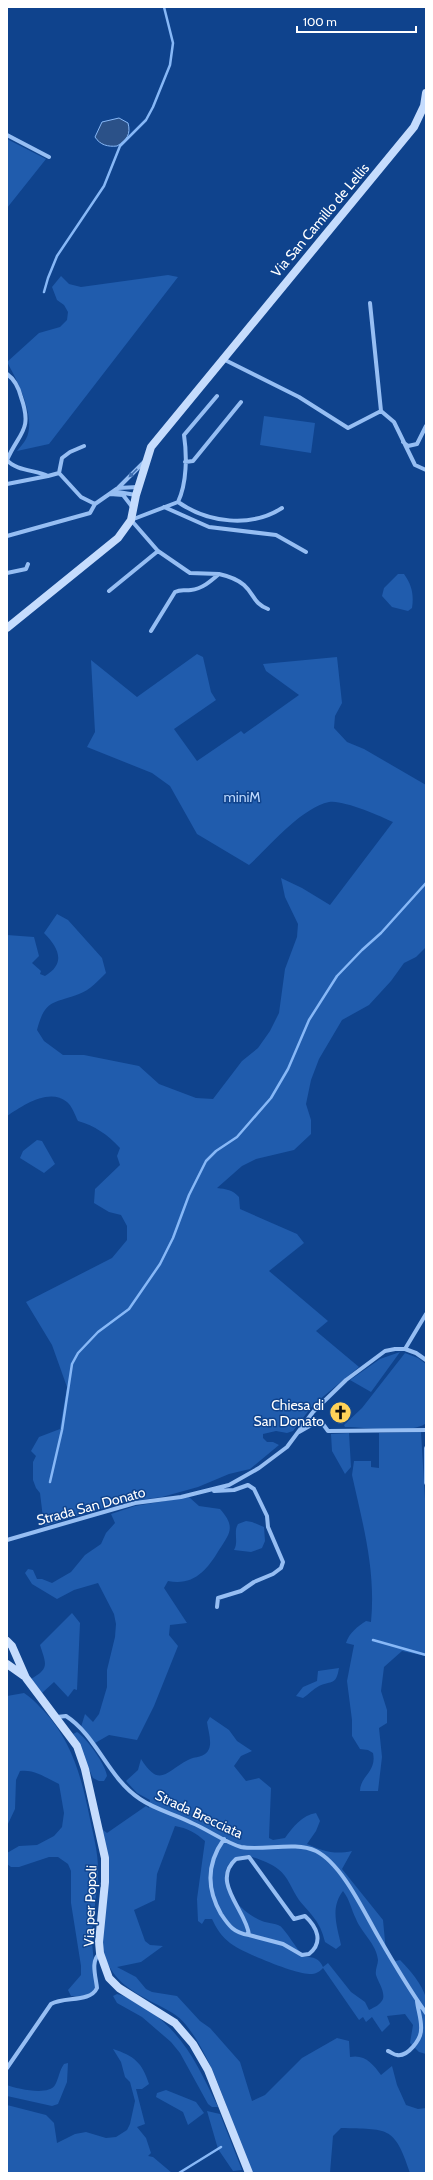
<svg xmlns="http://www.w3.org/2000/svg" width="433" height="2180" font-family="Cabin,sans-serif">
<rect width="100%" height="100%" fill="#0f438d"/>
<path fill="#205cad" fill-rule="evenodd" d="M7 139 46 159 7 208Z
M168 275 178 277 49 444 17 451C20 447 24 443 26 439 37 418 17 380 7 362L39 333 60 327 67 320 68 312 64 305 57 300 52 287 61 276 69 284 81 287Z
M264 416 315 423 311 453 260 445Z
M398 574H404C412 585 414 595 412 608L408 611 392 607 382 596 384 588Z
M197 654 203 657 211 692 216 700 174 729 197 761 241 731 244 734 299 695 266 671 263 664 337 657 342 703 335 716 334 728 347 742 364 749 426 785V947L416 957 404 963 391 981 369 1005 342 1020 319 1059 311 1080 306 1104 311 1120V1134L294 1150 256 1159 242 1166 217 1188C226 1189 233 1190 239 1197L240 1209 297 1234 304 1243 269 1271 328 1321 316 1331 359 1367 313 1405 293 1431 287 1433 276 1431 263 1434V1438L267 1442H273L279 1445 250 1469 229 1474 198 1487 162 1497 124 1502 44 1526 40 1493 36 1488 33 1480V1462L36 1456 31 1451 39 1437 60 1429 67 1387 52 1345 26 1302 112 1258 127 1240V1226L121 1215 109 1212 94 1203 95 1189 120 1165 117 1156 120 1148C107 1134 95 1126 78 1121 75 1115 72 1106 67 1102 49 1087 22 1106 7 1116V935L34 937 39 956 32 963 41 971 40 974 45 976C67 963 58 947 44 933L57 914 68 920 102 958 106 973C98 981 90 990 79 994 53 1004 45 999 37 1030L44 1041 63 1055H84L139 1066 159 1084 196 1098 213 1099 242 1061 258 1048 270 1031 279 1013 285 969 297 937 298 924 285 897 281 878 302 888 330 905 393 822C381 816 341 799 329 802 301 808 270 846 249 865L197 834 170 786 152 773 87 747 95 732 91 660 137 697Z
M37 1140 42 1141 55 1164 44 1173 20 1158 23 1151Z
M400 1352 371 1392 350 1380 380 1359Z
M405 1353 418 1358 426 1364 425 1424C410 1434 363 1427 345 1427L344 1425 362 1408Z
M421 1432 426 1515V1656L402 1651 384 1667 381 1691 387 1710V1723L379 1728 382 1757 378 1791H360C360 1776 377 1772 373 1753L368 1750 360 1749 352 1736V1720L347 1681 354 1645 346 1643C349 1633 358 1626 366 1621L371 1622C376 1570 363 1525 352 1475L354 1461H371V1467L379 1468V1433Z
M349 1433 351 1467 345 1474 332 1451 331 1434Z
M189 1497 199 1506 220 1509C236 1527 230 1533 219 1550 207 1570 194 1586 168 1581L164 1588 187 1623 170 1625 169 1635 178 1646 154 1706 137 1740 109 1735 95 1743 81 1727 85 1714 93 1722 99 1714 107 1687V1670L115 1637 116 1624 114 1614 98 1583 74 1590 57 1599 32 1584 25 1573 28 1569 33 1570 37 1579H42L52 1583 71 1572 85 1555 101 1544 106 1533 115 1523 111 1514 135 1506Z
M246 1521 252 1522 264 1527 265 1541 262 1548 251 1552 234 1550C239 1542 233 1532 238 1524Z
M72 1613 80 1623 77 1690 74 1689 68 1697 54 1682 42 1693 31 1679C50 1668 46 1664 40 1645Z
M339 1668C336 1686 332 1680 319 1686 313 1689 308 1695 303 1698L296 1696 303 1687 317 1681 318 1671Z
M24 1693C32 1698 37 1704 44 1711 72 1741 82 1779 90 1819 94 1838 99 1856 98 1876 97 1897 92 1918 92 1940 92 1949 98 1985 94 1991 88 1997 78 1996 71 1996L68 1990 81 1975V1966L71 1903V1871L68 1864 58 1857H49L19 1867H11L7 1864V1853L19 1846 37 1845 54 1836 62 1827 64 1813 59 1784C46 1778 35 1769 20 1771L16 1780 15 1809 7 1826V1696Z
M210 1717 229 1730 237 1741 252 1751 241 1756 234 1766 246 1781 259 1778 271 1788 269 1838 273 1840 285 1838C293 1827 302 1815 316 1813L320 1821 316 1831 307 1844C323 1851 334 1855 352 1851L342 1869 383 1920 386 1952 392 1962 400 1960C410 1970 422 1984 426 1998 429 2011 426 2040 426 2054L419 2052 410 2043 413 2025 405 2014 387 2016 390 2024 382 2032 372 2017 366 2022 363 2017 359 2020 323 1968C319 1972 316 1974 310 1974 297 1975 241 1952 230 1943 222 1937 216 1928 212 1919H205L202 1924 198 1921 197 1899 205 1841C196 1833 187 1828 175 1826L157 1874 155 1900 134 1910 145 1941 150 1945 163 1946 141 1962 117 1967 136 1977 146 1989 152 1992 177 1996 200 2021 210 2028 240 2062 252 2101 265 2095 302 2058 337 2038 349 2041 350 2057C365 2054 373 2064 381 2075L392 2066 397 2085 406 2105 418 2109 426 2108V2173H410C394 2124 387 2130 341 2128L333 2136 330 2173H250C233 2128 216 2062 186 2025 178 2015 168 2010 156 2004 129 1990 110 1979 102 1948V1829L107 1833 146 1806 149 1808 150 1800 137 1793 126 1781 138 1770 141 1759C160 1789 166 1771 188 1760 195 1756 205 1758 209 1749 212 1741 208 1730 207 1722ZM247 1855C257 1859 269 1862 278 1869 288 1876 292 1890 299 1900 312 1916 320 1921 325 1942L336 1949 341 1945C337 1926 330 1908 343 1891 350 1900 351 1909 356 1919 361 1932 377 1945 378 1960 378 1965 375 1969 376 1975 378 1982 385 1991 383 1999 380 2005 375 2007 369 2010L365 2002 351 1992 328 1963 323 1967C319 1958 314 1957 304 1957 299 1952 284 1928 280 1926 275 1923 267 1923 262 1921 244 1914 220 1891 226 1870 229 1860 237 1857 247 1855Z
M77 1732C86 1737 106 1765 107 1776L104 1781H99L93 1778 73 1734Z
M117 1994C129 1997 140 2004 150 2011 186 2037 199 2068 218 2107H212L208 2104 180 2053 171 2042 142 2017 117 2003 113 1996Z
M113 2049C134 2056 142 2062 149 2084L142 2089H136L145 2124 137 2127 146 2138 151 2153 148 2156 153 2157 172 2173H7V2105L46 2115 54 2123 57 2143 75 2134 86 2132 106 2138 116 2137 127 2130 130 2124 135 2101 130 2082 125 2077 121 2062Z
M68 2063 67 2082 58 2104 52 2106 7 2096V2085C17 2089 49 2096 55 2085 59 2078 59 2071 64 2064Z
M166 2090 196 2102 204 2113 188 2125 183 2112 156 2097 157 2093Z
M207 2111 220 2114 242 2170 233 2171 218 2149Z"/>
<path fill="#2b5188" stroke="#87b8f7" d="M119 118 128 123C131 134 127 140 117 146 108 147 100 145 95 137L102 122Z"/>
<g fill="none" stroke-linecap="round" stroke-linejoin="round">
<path stroke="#87b8f7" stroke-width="2.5" d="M44 292 48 278 57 256 104 186 120 146 146 120 153 107 170 65 173 43 164 7
M50 1482 62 1430 72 1364 78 1353 98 1332 129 1309 160 1264 173 1238 189 1195 206 1161 216 1151 237 1137 271 1098 288 1069 309 1020 337 976 362 950 381 933 426 883
M373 1640 426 1655
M179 2173 221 2147"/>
<path stroke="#96bef3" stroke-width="4" d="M7 135 49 157
M370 303 381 411
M223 359 299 397 348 428 381 411 394 422 415 465 426 470
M7 374C14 379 19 389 21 397 33 431 19 432 7 460 16 471 36 470 48 476L59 473 62 458 70 452 84 446
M403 442 408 446 417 444 426 426
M185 462 193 461 241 402
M59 473 81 497 95 504
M7 484 48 476
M118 488 138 487
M113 493 118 492 136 495
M110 494 123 495 133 508
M178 502C208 523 251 528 282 508
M164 507 209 527 276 535 306 552
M131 520 158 551 190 573 219 574C211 581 202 589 191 590 184 591 181 589 175 592L151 631
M131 520 178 502C187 483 187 455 184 435L217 396
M7 536 90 513 95 504 118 488 144 462
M7 573 26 569 28 564
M219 574C228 576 237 579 244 585 255 595 253 603 268 609
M109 591 158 551
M405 1349 426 1314
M299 1432 320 1420 328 1431 426 1430
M426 1448V1483
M214 1491 234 1490 248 1485 254 1489 267 1516 268 1527 283 1562 281 1568 273 1574 254 1582 241 1591 218 1598 217 1607
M7 1540 135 1503 181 1497 229 1485 259 1468 287 1447 313 1412 346 1380 385 1351 395 1349H405L416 1353 426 1360
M57 1717 66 1716C97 1736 108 1778 140 1799 156 1810 175 1814 192 1823 207 1829 226 1843 241 1847 264 1851 295 1841 316 1851 342 1864 364 1912 378 1936 393 1962 409 1989 426 2013
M224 1839C207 1863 206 1888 221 1914 229 1926 234 1933 249 1935 247 1911 210 1882 236 1859L249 1857 294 1919 305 1916C317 1927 324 1942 309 1954L302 1955 283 1944 249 1935
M388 2051C391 2052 394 2055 397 2055 408 2057 421 2039 421 2030 422 2020 418 2011 417 2001
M7 2068 51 2004C64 1996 90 2003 97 1988 96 1977 90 1961 100 1953"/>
<path stroke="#c5dcfd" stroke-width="8" d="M7 628 118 538 131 520 136 495 151 447 414 127 424 106 426 93
M7 1641 12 1646 26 1678 77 1746 85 1769 105 1858V1882L99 1942 100 1953 109 1978 119 1988 175 2023 193 2044 208 2070 249 2173
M7 1664 24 1676"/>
</g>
<defs><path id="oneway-solid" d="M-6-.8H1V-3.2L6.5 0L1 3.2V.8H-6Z"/></defs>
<use fill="#3e6eb1" href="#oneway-solid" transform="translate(133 473) rotate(135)"/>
<defs>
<symbol id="church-disc" viewBox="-11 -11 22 22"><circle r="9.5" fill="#ffd258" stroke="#0f438d"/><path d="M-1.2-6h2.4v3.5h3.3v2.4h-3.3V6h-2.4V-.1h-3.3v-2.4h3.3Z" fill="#111"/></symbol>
</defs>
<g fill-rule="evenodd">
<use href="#church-disc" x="328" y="1400" width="25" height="25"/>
</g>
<g text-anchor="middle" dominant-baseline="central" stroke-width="3" stroke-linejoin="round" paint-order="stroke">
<g font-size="14" fill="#fff" stroke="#0f438d">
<text transform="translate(320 220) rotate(-50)">Via San Camillo de Lellis</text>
<text transform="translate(91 1506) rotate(-15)">Strada San Donato</text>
<text transform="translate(199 1814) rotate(25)">Strada Brecciata</text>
<text transform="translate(90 1906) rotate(-88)">Via per Popoli</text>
</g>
<g font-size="14" fill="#bdd9fe" stroke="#0f438d">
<text x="242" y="797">miniM</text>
</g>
<g font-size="14" fill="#fff" stroke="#0f438d" text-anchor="end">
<text x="324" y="1405">Chiesa di<tspan x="324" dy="16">San Donato</tspan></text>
</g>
</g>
<rect width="433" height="2180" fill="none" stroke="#ffffff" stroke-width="16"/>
<path d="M297 26v6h119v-6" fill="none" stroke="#ffffff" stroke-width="2"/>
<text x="303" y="26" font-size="12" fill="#ffffff" stroke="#0f438d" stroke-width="3" paint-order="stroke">100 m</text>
</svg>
